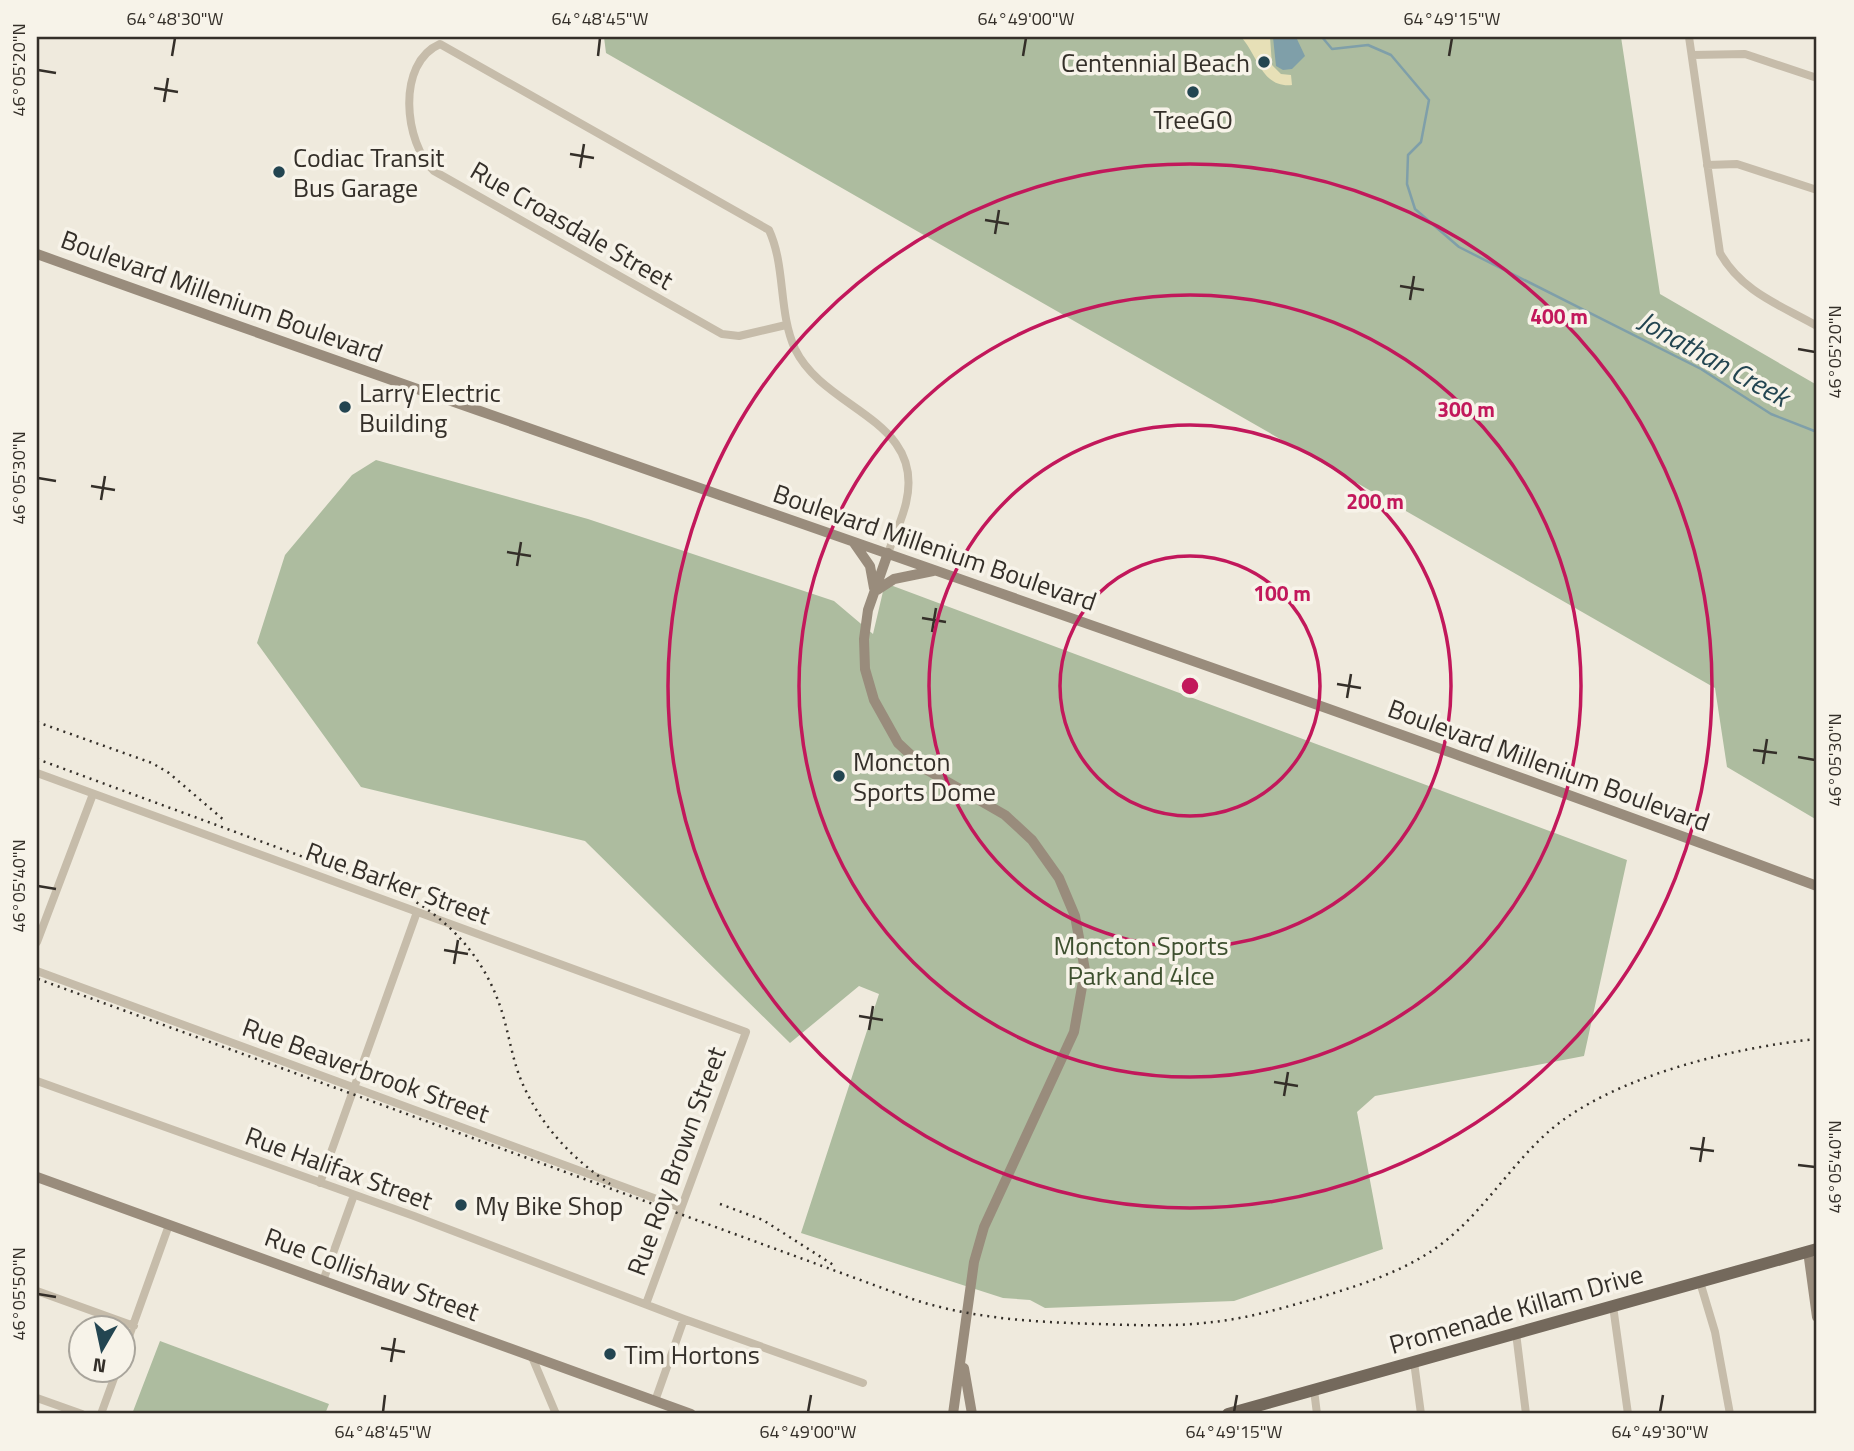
<svg xmlns="http://www.w3.org/2000/svg" width="1854" height="1451" font-family="'Titillium Web',sans-serif">
<rect width="100%" height="100%" fill="#efeadd"/>
<path fill="#adbc9f" d="M604 37H1621L1660 294 1817 385V820L1727 767 1715 688 606 53Z
M376 460 588 519 834 601 873 634 885 583 1627 860 1584 1056 1375 1096 1357 1112 1383 1249 1234 1301 1045 1308 1030 1300 1003 1298 801 1233 879 994 859 986 790 1043 585 841 361 787 257 643 285 555 352 475Z
M160 1341 329 1404 325 1414H132Z"/>
<path fill="#e7e0b7" d="M1241 37H1270L1272 65 1281 74 1291 75 1292 85C1261 88 1258 55 1241 37Z"/>
<path fill="#7f9fa9" d="M1273 37H1296L1305 56 1292 69 1283 70 1276 66Z"/>
<g fill="none" stroke-linecap="round" stroke-linejoin="round">
<path stroke="#7f9fa9" stroke-width="2.5" d="M1322 37 1332 49 1368 45 1391 55 1429 100 1421 142 1408 155 1407 184 1415 209 1459 247 1701 369 1771 414 1817 432"/>
<path stroke="#c6bcaa" stroke-width="8" d="M1689 37 1720 253C1742 292 1780 305 1817 326
M1692 55 1745 54 1817 78
M1707 165 1737 164 1817 190
M786 325 739 336 722 334 434 171C404 143 396 63 440 44L769 230C786 267 778 311 795 349 825 411 926 419 906 503 902 520 894 537 888 553
M37 773 746 1032 646 1304
M37 942 93 794
M37 971 681 1208
M37 1081 414 1216 684 1319 863 1383
M320 1183 417 912
M323 1281 354 1195
M1700 1282 1715 1332 1730 1414
M37 1291 134 1326
M1613 1306 1628 1414
M1516 1333 1526 1414
M122 1356 169 1225
M532 1357 556 1414
M1414 1362 1421 1414
M1314 1390 1317 1414
M37 1398 82 1414
M655 1401 684 1319
M101 1414 117 1370"/>
<path stroke="#998c7c" stroke-width="10" d="M37 254C629 467 1227 667 1817 886
M854 543 870 566 874 588
M888 553 868 610 864 639 865 669 874 700 898 743 927 770 1005 815 1032 840 1059 878 1075 916 1085 970 1074 1032 984 1227 974 1262 953 1414
M877 590 894 579 933 571
M37 1177 691 1414
M1808 1251 1817 1317
M964 1368 972 1414"/>
<path stroke="#74695c" stroke-width="12" d="M1228 1414 1817 1249"/>
<path stroke="#342f29" stroke-width="2.5" stroke-dasharray="2 5" stroke-linecap="butt" d="M37 722 152 763 169 773 225 821
M37 759 396 891C447 916 485 957 502 1012 510 1038 513 1065 525 1089 544 1129 574 1160 610 1184
M38 979 915 1300C975 1319 1035 1322 1097 1324 1136 1325 1175 1327 1213 1322 1250 1318 1286 1307 1321 1297 1360 1285 1399 1273 1433 1250 1479 1219 1506 1170 1547 1133 1609 1077 1735 1047 1817 1039
M720 1204 763 1220 835 1266"/>
</g>
<path fill="none" stroke="#342f29" stroke-width="2.5" d="M172 56 175 38M598 56 600 38M1023 56 1026 38M1449 56 1452 38M38 70 56 73M154 88 178 92M164 102 168 78M570 154 594 158M580 168 584 144M985 220 1009 224M995 234 999 210M1400 286 1424 290M1410 300 1414 276M1798 349 1815 352M38 478 56 481M91 486 115 490M101 500 105 476M507 552 531 556M517 566 521 542M922 618 946 622M932 632 936 608M1337 684 1361 688M1347 698 1351 674M1753 750 1777 753M1798 757 1815 760M1763 764 1767 739M38 886 56 889M444 950 468 954M454 964 458 940M859 1016 883 1020M869 1030 873 1006M1274 1082 1298 1086M1284 1096 1288 1072M1690 1148 1714 1151M1700 1162 1704 1137M1798 1165 1815 1167M38 1294 56 1297M381 1348 405 1352M391 1362 395 1338M383 1412 385 1395M808 1412 811 1395M1234 1412 1237 1395M1660 1412 1663 1395"/>
<g fill="none" stroke="#c2185b" stroke-width="3.5">
<circle cx="1190" cy="686" r="130"/>
<circle cx="1190" cy="686" r="261"/>
<circle cx="1190" cy="686" r="391"/>
<circle cx="1190" cy="686" r="522"/>
</g>
<g fill="#234551" stroke="#f7f3e9" stroke-width="2.5">
<circle cx="1264" cy="62" r="7"/>
<circle cx="1193" cy="92" r="7"/>
<circle cx="279" cy="172" r="7"/>
<circle cx="345" cy="407" r="7"/>
<circle cx="839" cy="776" r="7"/>
<circle cx="461" cy="1205" r="7"/>
<circle cx="610" cy="1354" r="7"/>
</g>
<g text-anchor="middle" dominant-baseline="central" stroke-width="7" stroke-linejoin="round" paint-order="stroke">
<g font-size="26" fill="#342f29" stroke="#f7f3e9" text-anchor="start">
<text x="1250" y="62" text-anchor="end">Centennial Beach</text>
<text x="1193" y="119" text-anchor="middle">TreeGO</text>
<text x="293" y="157">Codiac Transit<tspan x="293" dy="30">Bus Garage</tspan></text>
<text x="359" y="392">Larry Electric<tspan x="359" dy="30">Building</tspan></text>
<text x="853" y="761">Moncton<tspan x="853" dy="30">Sports Dome</tspan></text>
<text x="475" y="1205">My Bike Shop</text>
<text x="624" y="1354">Tim Hortons</text>
</g>
<g font-size="26" fill="#342f29" stroke="#f7f3e9">
<text transform="translate(572 225) rotate(30)">Rue Croasdale Street</text>
<text transform="translate(222 296) rotate(20)">Boulevard Millenium Boulevard</text>
<text transform="translate(935 547) rotate(19)">Boulevard Millenium Boulevard</text>
<text transform="translate(1549 765) rotate(20)">Boulevard Millenium Boulevard</text>
<text transform="translate(398 883) rotate(20)">Rue Barker Street</text>
<text transform="translate(366 1070) rotate(20)">Rue Beaverbrook Street</text>
<text transform="translate(676 1161) rotate(-70)">Rue Roy Brown Street</text>
<text transform="translate(339 1168) rotate(20)">Rue Halifax Street</text>
<text transform="translate(372 1274) rotate(20)">Rue Collishaw Street</text>
<text transform="translate(1516 1309) rotate(-16)">Promenade Killam Drive</text>
</g>
<g font-size="26" fill="#3e502f" stroke="#f7f3e9">
<text x="1141" y="945">Moncton Sports<tspan x="1141" dy="30">Park and 4Ice</tspan></text>
</g>
<g font-size="28" font-style="italic" fill="#234551" stroke="#f7f3e9">
<text transform="translate(1714 358) rotate(29)">Jonathan Creek</text>
</g>
</g>
<circle cx="1190" cy="686" r="10" fill="#c2185b" stroke="#f7f3e9" stroke-width="3.5"/>
<g font-size="21" text-anchor="middle" font-weight="bold" fill="#c2185b" stroke="#f7f3e9" stroke-width="7" stroke-linejoin="round" paint-order="stroke">
<text x="1559" y="324">400 m</text>
<text x="1466" y="417">300 m</text>
<text x="1375" y="509">200 m</text>
<text x="1282" y="601">100 m</text>
</g>
<rect width="1854" height="1451" fill="none" stroke="#f7f3e9" stroke-width="77"/>
<g transform="translate(102 1349) rotate(189)"><circle r="33" fill="#f7f3e9" stroke="#a9a59c" stroke-width="2"/>
<path d="M0-5L12 26L0 18L-12 26Z" fill="#234551"/>
<text y="-10" font-size="19" font-weight="bold" text-anchor="middle" fill="#342f29">N</text>
</g>
<rect x="38" y="38" width="1777" height="1374" fill="none" stroke="#342f29" stroke-width="2.5"/>
<g font-size="18" text-anchor="middle" fill="#342f29">
<text x="175" y="25">64°48'30"W</text>
<text x="600" y="25">64°48'45"W</text>
<text x="1026" y="25">64°49'00"W</text>
<text x="1452" y="25">64°49'15"W</text>
<text transform="translate(19 70) rotate(-90)" y="6">46°05'20"N</text>
<text transform="translate(1835 352) rotate(-90)" y="6">46°05'20"N</text>
<text transform="translate(19 478) rotate(-90)" y="6">46°05'30"N</text>
<text transform="translate(1835 760) rotate(-90)" y="6">46°05'30"N</text>
<text transform="translate(19 886) rotate(-90)" y="6">46°05'40"N</text>
<text transform="translate(1835 1167) rotate(-90)" y="6">46°05'40"N</text>
<text transform="translate(19 1294) rotate(-90)" y="6">46°05'50"N</text>
<text x="383" y="1438">64°48'45"W</text>
<text x="808" y="1438">64°49'00"W</text>
<text x="1234" y="1438">64°49'15"W</text>
<text x="1660" y="1438">64°49'30"W</text>
</g>
</svg>
